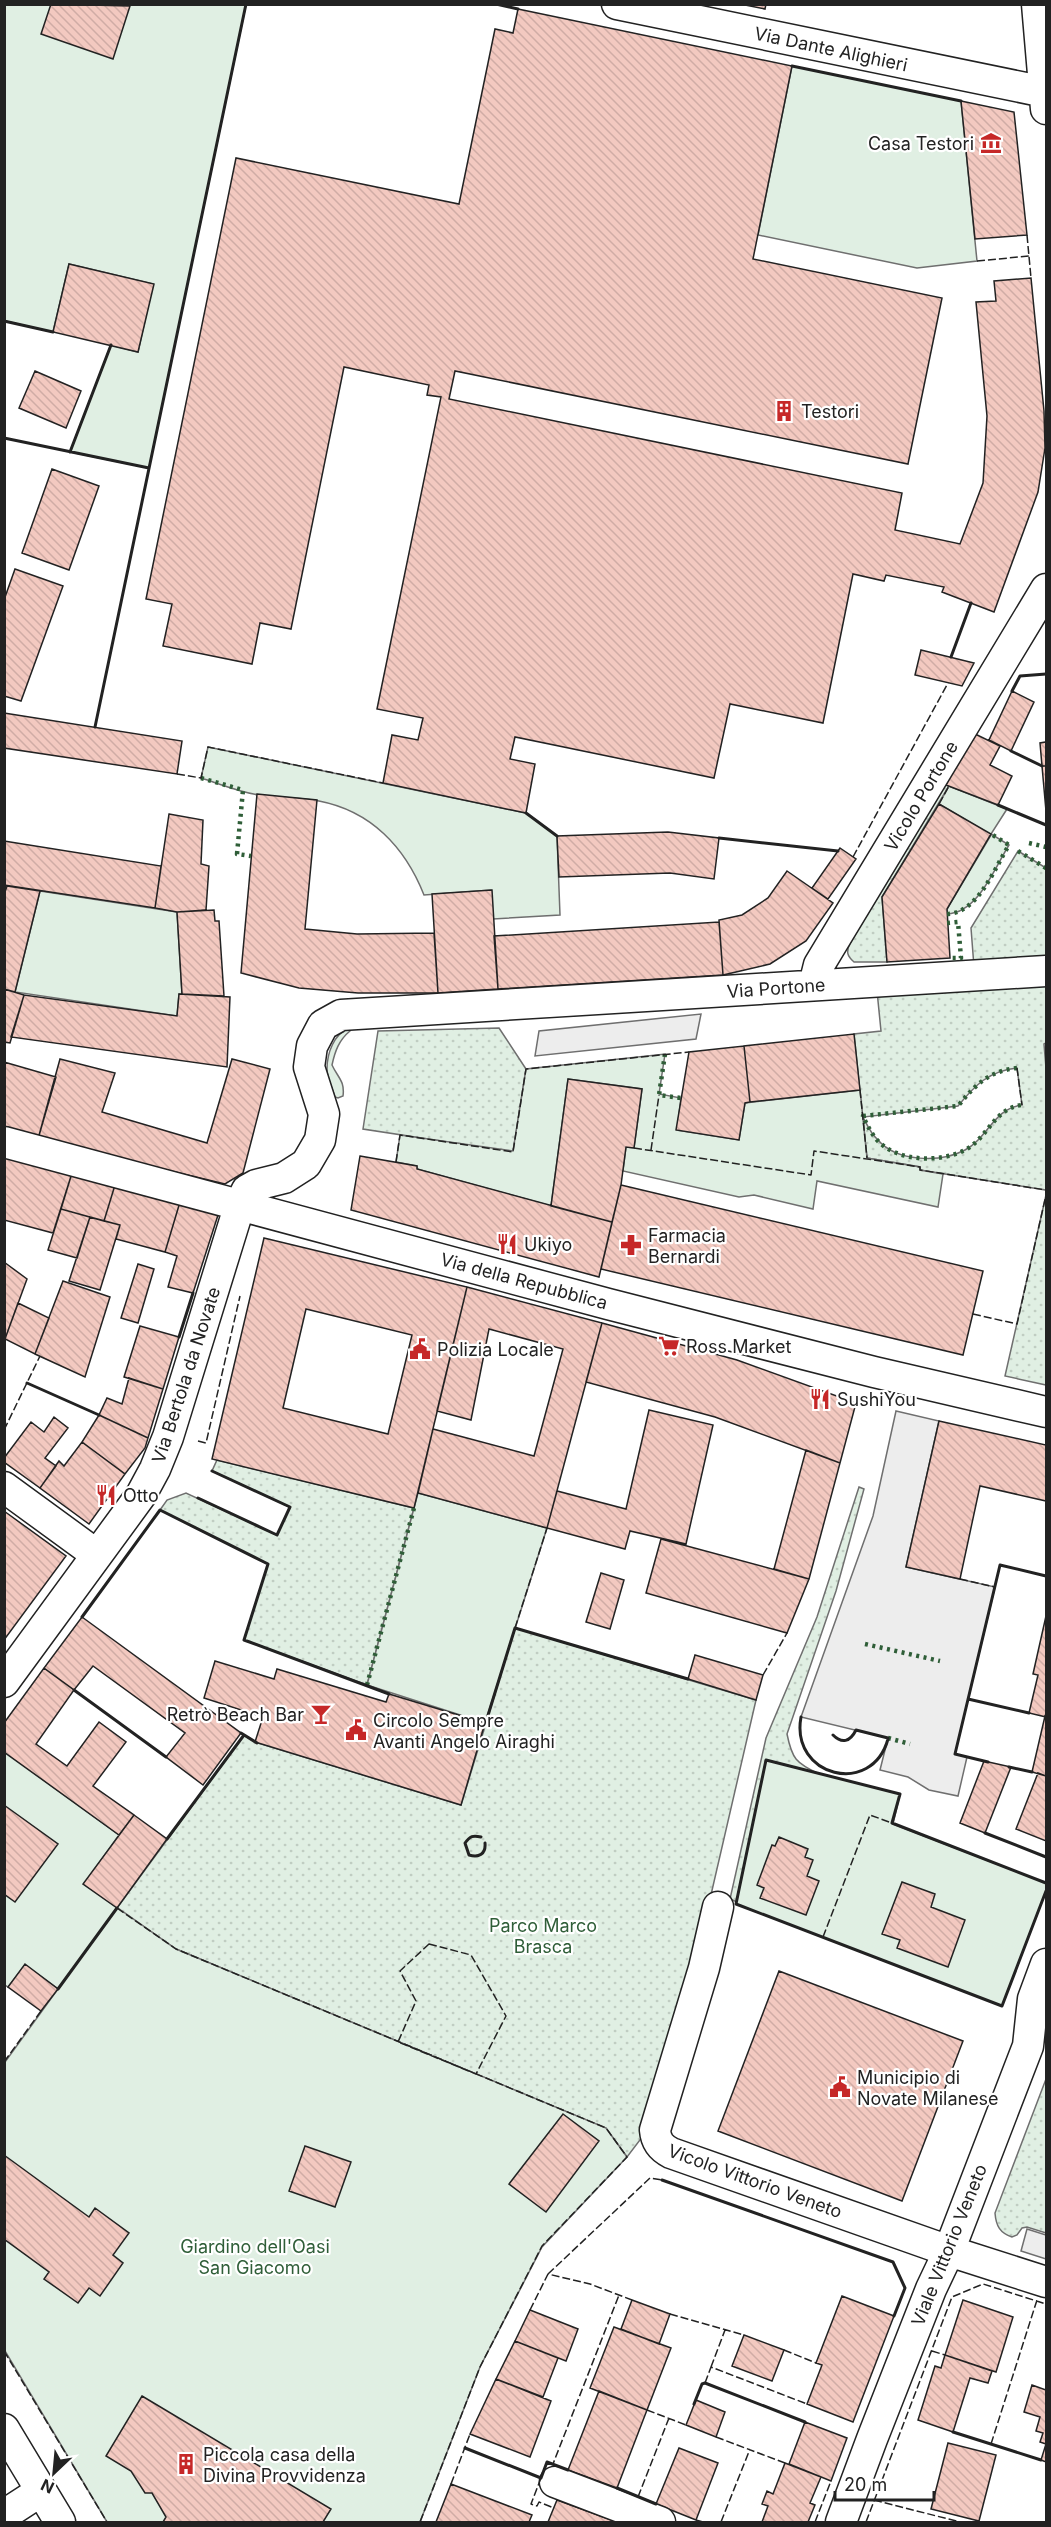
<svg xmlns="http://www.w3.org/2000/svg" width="1051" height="2527" font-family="Inter,sans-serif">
<defs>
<pattern id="grass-dots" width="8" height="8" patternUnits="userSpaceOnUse" patternTransform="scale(1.5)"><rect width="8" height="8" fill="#e0efe3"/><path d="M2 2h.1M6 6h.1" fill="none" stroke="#c0cdc2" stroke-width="1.8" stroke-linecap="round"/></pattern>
<pattern id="building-back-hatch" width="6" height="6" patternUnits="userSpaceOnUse" patternTransform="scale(1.5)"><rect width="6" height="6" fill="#f3c9c0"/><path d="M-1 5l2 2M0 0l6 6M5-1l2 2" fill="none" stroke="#d0aca5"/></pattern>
</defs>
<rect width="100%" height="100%" fill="#fff"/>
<path fill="url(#grass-dots)" stroke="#6f6f6f" stroke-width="1.5" fill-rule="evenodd" d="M945 784 949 786 882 897 887 962H854C847 956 846 952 850 943Z
M1018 851 1046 868V962L974 967 971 928Z
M1046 980V1043L1044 1044 1046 1068V1190L920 1170V1167L867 1158 854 1034 881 1031 877 991ZM1017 1068 1022 1105C994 1108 988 1138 965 1150 940 1163 897 1162 878 1140 871 1134 867 1125 863 1117L958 1106C975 1085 989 1071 1017 1068Z
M499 1028 526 1069 513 1152 363 1129 378 1031Z
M1046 1195V1385L1005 1376Z
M217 1460 414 1508 367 1685 244 1640 268 1564 160 1510 167 1500 186 1493 277 1535 290 1507 212 1471Z
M859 1487 864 1489 836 1591 787 1734C792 1759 796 1763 819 1774L766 1761 737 1902 730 1899 766 1738 817 1617Z
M515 1628 756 1700 695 1964 643 2136 627 2157 606 2128 176 1949 117 1908 244 1735 255 1742 461 1805Z
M1046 2079V2233L1027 2227 1022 2228 1017 2235 1012 2237C1000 2233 996 2226 995 2213Z"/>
<path fill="#e0efe3" stroke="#6f6f6f" stroke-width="1.5" d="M5 5H246L149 468 70 452 111 345 138 352 153 284 69 264 53 332 5 321Z
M792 66 961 101 977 261 917 268 758 235Z
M208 747 526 813 557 836 560 915 493 919 491 890 424 895C405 847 371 811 319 801 299 797 279 798 259 795 239 792 220 784 201 778Z
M949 786 1007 809 991 834 1009 845C994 869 978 913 947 914V909L991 835 939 804Z
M40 891 177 912 182 994H179L177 1016 15 992Z
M349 1028 350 1031C339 1040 335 1051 332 1065 338 1078 345 1081 343 1096L338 1098 335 1097C332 1088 327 1078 327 1069 327 1053 334 1034 349 1028Z
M665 1054 659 1094 681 1098 677 1130 739 1140 745 1103 860 1090 867 1158 920 1167V1170L943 1174 938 1207 817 1181 813 1209 754 1195 739 1197 623 1171 626 1147 634 1148 642 1089 568 1079 551 1206 417 1169V1166L396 1162 400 1135 513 1151 526 1069Z
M418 1493 547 1528 485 1723 367 1685Z
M5 1752 119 1835 84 1884 176 1949 606 2128 627 2157 542 2247 480 2367 420 2522H107L5 2351V2062L58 1989 25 1965 8 1987 5 1985Z
M766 1760 900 1794 893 1824 1046 1883V1891L1002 2006 736 1904Z"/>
<path fill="#ededed" stroke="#6f6f6f" stroke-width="1.5" d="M701 1014 696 1039 535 1056 539 1031Z
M896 1411 939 1421 906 1567 995 1587 955 1754 967 1757 958 1796 929 1790 908 1777 880 1770 888 1738 801 1717 873 1516Z
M1027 2229 1046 2235V2259L1021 2251Z"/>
<path fill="url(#building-back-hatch)" stroke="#222" stroke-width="1.5" fill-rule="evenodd" d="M51 4 130 6 113 59 41 34Z
M740 4H766L765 9Z
M518 9 792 66 753 259 942 298 908 464 455 371 449 399 902 493 895 530 960 544 983 483 987 416 976 302 996 301 994 281 1031 278 1044 411 1045 448 1038 492 994 612 942 592 944 587 886 575 884 581 853 574 823 723 730 704 714 778 515 737 510 759 535 764 526 813 383 783 392 735 418 740 423 718 377 709 441 397 427 395 429 385 344 367 291 629 260 623 252 664 163 646 172 604 146 599 236 158 459 204 495 29 513 33Z
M961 101 1014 112 1027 235 975 239Z
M69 264 154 284 138 352 53 332Z
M35 371 81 391 66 428 19 408Z
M52 469 99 486 69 570 22 553Z
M15 569 63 586 21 701 4 696V600Z
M921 650 974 663 962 686 915 675Z
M1012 691 1034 702 1011 751 989 740Z
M4 713 182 741 177 774 4 748Z
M971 732 1000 746 990 765 1012 776 998 805 946 785Z
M1046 742V766H1042L1040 743Z
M1042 766H1046V811Z
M257 794 317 800 305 929 357 934 434 933 438 993H358L299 988 241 973Z
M939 804 991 834 947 909 950 958 887 962 882 897Z
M169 814 203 820 201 864 209 866 206 910 177 912 155 908Z
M668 832 719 838 714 879 670 873 559 877 557 836Z
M4 841 161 866 155 908 4 885Z
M840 848 856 859 828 899 812 888Z
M787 871 833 903 806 941 770 964 723 975 719 920 742 915 768 898Z
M7 886 40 891 15 992 4 989V895Z
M492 890 498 989 438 993 432 894Z
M214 910 215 921H219L224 996 182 994 177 912Z
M719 922 723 975 498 989 494 936Z
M4 989 24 995 10 1043 4 1042Z
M179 994 230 997 227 1067 11 1037 24 995 177 1016Z
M854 1034 860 1090 750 1102 744 1046Z
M744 1046 750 1102 745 1103 739 1140 676 1130 689 1052Z
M60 1059 115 1073 102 1112 207 1143 232 1059 270 1069 243 1173 225 1184 38 1139Z
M4 1062 56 1077 38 1139 4 1127Z
M568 1079 642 1089 634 1148 626 1147 621 1185 612 1222 551 1206Z
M4 1156 72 1173 53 1233 4 1220Z
M360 1156 417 1166V1169L612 1222 599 1277 351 1210Z
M72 1173 115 1185 104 1221 61 1209Z
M115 1185 180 1202 165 1252 116 1239 120 1225 104 1221Z
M621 1185 983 1271 963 1355 601 1269Z
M180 1202 219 1212 193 1293 168 1287 177 1256 165 1252Z
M61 1209 90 1217 77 1258 48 1250Z
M90 1217 120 1225 100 1290 69 1281Z
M264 1238 467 1287 414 1508 212 1459ZM306 1309 412 1335 388 1434 283 1408Z
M4 1262 27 1279 5 1339 4 1338Z
M138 1264 154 1269 138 1323 121 1318Z
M63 1281 110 1297 85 1377 35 1354Z
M467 1287 602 1323 547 1528 418 1493 433 1429 534 1456 563 1349 489 1329 471 1420 437 1411Z
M18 1303 49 1318 35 1354 5 1339Z
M602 1323 737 1360 856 1403 840 1463 715 1417 586 1382Z
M140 1326 179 1337 163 1389 124 1377Z
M129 1378 163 1389 148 1438 99 1415 107 1398 122 1404Z
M649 1410 713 1425 686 1544 630 1531 625 1549 547 1528 557 1491 626 1509Z
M99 1415 148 1438 145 1448 125 1474 82 1442Z
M54 1417 68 1428 45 1458 56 1466 40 1488 4 1462V1458L31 1422 44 1432Z
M939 1421 1046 1445V1501L980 1486 960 1579 906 1567Z
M82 1442 125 1474 89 1524 40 1488 59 1461 64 1466Z
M806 1450 840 1463 809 1579 774 1569Z
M4 1511 66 1556 4 1640Z
M661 1539 809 1579 787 1633 646 1593Z
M601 1573 624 1580 610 1629 586 1622Z
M1046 1616V1717L1029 1713 1038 1675 1033 1674Z
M82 1617 241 1733 203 1785 166 1757 185 1733 93 1666 74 1690 44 1668Z
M695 1655 763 1675 756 1700 688 1679Z
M215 1661 274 1679 277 1669 386 1702 389 1694 485 1723 461 1805 255 1742 263 1717 204 1698Z
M44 1668 74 1690 36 1744 67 1766 99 1722 126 1742 93 1786 134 1815 119 1835 4 1752V1723Z
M1045 1716 1046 1717V1776L1032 1772Z
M984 1761 1011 1767 985 1833 960 1823Z
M1038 1773 1046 1776V1841L1016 1829Z
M4 1805 58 1844 15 1902 4 1894Z
M134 1815 167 1839 117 1908 83 1884Z
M779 1837 808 1849 805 1857 813 1860 807 1876 819 1881 806 1915 760 1898 764 1888 757 1885 772 1845 775 1846Z
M902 1882 935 1894 931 1907 965 1920 948 1967 897 1948 900 1940 882 1934Z
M25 1964 58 1989 41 2011 8 1987Z
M779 1971 963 2041 902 2201 718 2131Z
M563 2114 599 2141 546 2212 509 2184Z
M305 2146 351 2162 335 2207 289 2191Z
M4 2155 89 2217 95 2208 129 2233 113 2255 123 2263 100 2296 89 2288 78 2303 44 2279 49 2272 4 2239Z
M842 2296 894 2316 853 2422 807 2404 822 2365 816 2363Z
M632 2300 670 2314 659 2344 621 2329Z
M963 2300 1013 2317 996 2372 945 2355Z
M530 2310 578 2329 566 2361 515 2341Z
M614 2327 671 2348 647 2410 590 2388Z
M744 2335 784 2350 772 2381 732 2366Z
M515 2341 558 2358 543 2397 496 2379Z
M945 2355 992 2371 988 2383 970 2378 953 2432 918 2420 935 2366 941 2368Z
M496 2379 551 2401 530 2457 470 2434Z
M1032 2385 1046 2390V2462L1041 2460 1046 2444 1040 2442 1043 2433 1036 2431 1040 2417 1024 2412Z
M599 2391 647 2410 617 2488 568 2470Z
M142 2396 331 2509 323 2522H163L166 2517 152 2493H145L131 2471 106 2456Z
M696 2400 725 2412 716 2437 686 2425Z
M805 2422 847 2438 831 2481 789 2464Z
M948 2443 996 2455 979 2521 931 2509Z
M679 2448 718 2463 696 2520 656 2504Z
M785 2463 821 2477 810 2503 815 2505 808 2522H762L768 2506 762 2504 767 2491 773 2494Z
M451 2484 532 2515 529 2522H436Z
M557 2500 617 2522H548Z"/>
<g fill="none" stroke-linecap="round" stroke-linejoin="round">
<defs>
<path id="street" d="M617 4 1045 92
M1037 4 1046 109
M814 985 819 965 1046 589
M4 1142 608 1304 874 1372 1046 1412
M4 1487 97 1555
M4 1682 141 1495 155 1469 168 1437 240 1204 247 1190 256 1185 284 1178 306 1164 320 1140 324 1114 309 1067 312 1046 323 1025 341 1015 1046 971
M718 1907 704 1968 655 2130C656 2142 661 2148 671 2153L949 2251 1046 2282
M4 2429 60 2522
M555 2482 660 2522
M4 2515 41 2491
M841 2522 872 2439 931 2289 949 2251 1028 2046 1033 1999 1046 1964"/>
</defs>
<use href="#street" stroke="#222" stroke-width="33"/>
<use href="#street" stroke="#fff" stroke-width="30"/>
<path stroke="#2f5e38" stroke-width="4.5" stroke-dasharray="3 4.5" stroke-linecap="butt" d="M201 778 243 790 237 854 251 856
M1029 843 1046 847
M1018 851 1046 868
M947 914C978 913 994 869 1009 845L991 834
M947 923 958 922 961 958H950
M665 1054 659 1095 681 1098
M1017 1068C989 1071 975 1085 958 1106L863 1116C867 1125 871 1133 877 1140 897 1162 940 1163 965 1150 988 1138 994 1108 1022 1105
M865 1644 940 1661
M367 1685 414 1508
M888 1738 910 1744"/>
<path stroke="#222" stroke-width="1.5" stroke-dasharray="8 3" stroke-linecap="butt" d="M1027 235 1031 278
M977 261 1029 256
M177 774 201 778 208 747 383 783
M939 804 949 786
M853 857 948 683
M1017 1068 1022 1105
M860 1090 867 1158
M634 1148 811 1175 814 1151 920 1167V1170L1046 1190
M651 1150 659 1095
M396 1162 400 1135 513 1152 526 1069 689 1052
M973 1314 1017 1324 1046 1195
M4 1430 40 1356
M198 1441 206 1443 240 1296
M960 1579 995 1587
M515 1628 547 1528
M763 1675 787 1633
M117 1908 176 1949 606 2128 627 2157 542 2246 480 2367 420 2522
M823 1937 870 1815 892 1823
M429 1944 471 1955 506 2016 476 2074 398 2042 416 2001 400 1971Z
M4 2062 41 2011
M548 2274 650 2178 662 2180
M530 2310 548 2274 590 2284 632 2300
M670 2314 744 2335
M784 2350 816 2363
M4 2351 107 2522
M932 2351 945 2355
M711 2367 725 2330
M705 2383 711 2367 807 2404
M647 2410 686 2425
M716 2437 785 2463
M991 2444 1037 2300
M549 2463 553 2464 619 2295
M541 2478 531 2504 537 2506 539 2502 554 2508
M451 2484 470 2434
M638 2497 669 2418
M874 2500 960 2522
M696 2520 703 2522
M721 2522 750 2449
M815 2522 831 2481
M866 2522 952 2297 983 2284 1046 2304"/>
<path stroke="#222" stroke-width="3" d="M496 4 518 9
M792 66 961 101
M4 321 53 332
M4 438 149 468
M70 452 111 345
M951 657 971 603
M1012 691 1020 676 1046 674
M95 727 246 4
M1011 751 1042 766
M998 805 1046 825
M526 813 557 836
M719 838 838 851
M179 1337 193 1293
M27 1383 99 1415
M198 1498 277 1535 290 1507 212 1471
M82 1617 160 1510 268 1564 244 1640 389 1694
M74 1690 166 1757
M968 1699 1029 1713
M801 1717C790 1777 872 1797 888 1739
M485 1725 515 1628 688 1679
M241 1733 257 1743
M833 1735C842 1744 850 1742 856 1730L888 1738
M988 1762 955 1754 1000 1565 1046 1576
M1009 1767 1032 1772
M985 1833 1046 1857
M481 1837C473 1835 470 1836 465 1843L469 1855C479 1858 486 1854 485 1843
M167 1839 244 1735
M1046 1883 892 1823 900 1794 766 1760 736 1904 1002 2006 1046 1891
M58 1989 117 1908
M662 2180 893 2262 905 2288 894 2316
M694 2404 702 2384 705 2383 805 2422
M953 2432 1041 2460
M465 2448 541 2478 547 2462 568 2470
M617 2488 656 2504"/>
</g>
<defs>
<symbol id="museum-bare" viewBox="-9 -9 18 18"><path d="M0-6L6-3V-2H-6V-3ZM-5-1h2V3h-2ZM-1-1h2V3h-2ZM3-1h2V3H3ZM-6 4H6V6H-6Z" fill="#c62828" stroke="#fff" stroke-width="2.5" paint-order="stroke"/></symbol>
<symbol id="building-bare" viewBox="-9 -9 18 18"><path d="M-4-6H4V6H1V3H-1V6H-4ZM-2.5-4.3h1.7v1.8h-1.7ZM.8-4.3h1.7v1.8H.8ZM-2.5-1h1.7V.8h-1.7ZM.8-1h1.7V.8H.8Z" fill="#c62828" stroke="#fff" stroke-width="2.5" paint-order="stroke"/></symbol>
<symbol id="restaurant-bare" viewBox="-9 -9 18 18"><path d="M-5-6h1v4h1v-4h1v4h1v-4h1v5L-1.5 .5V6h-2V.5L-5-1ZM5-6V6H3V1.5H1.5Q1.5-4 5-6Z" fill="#c62828" stroke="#fff" stroke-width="2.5" paint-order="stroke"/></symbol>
<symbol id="pharmacy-bare" viewBox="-9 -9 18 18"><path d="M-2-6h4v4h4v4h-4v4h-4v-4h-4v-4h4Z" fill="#c62828" stroke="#fff" stroke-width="2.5" paint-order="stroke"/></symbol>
<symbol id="supermarket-bare" viewBox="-9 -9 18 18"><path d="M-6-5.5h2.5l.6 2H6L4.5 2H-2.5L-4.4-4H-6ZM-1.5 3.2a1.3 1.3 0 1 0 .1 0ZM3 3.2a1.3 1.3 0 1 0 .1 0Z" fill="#c62828" stroke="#fff" stroke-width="2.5" paint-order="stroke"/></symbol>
<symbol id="civic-bare" viewBox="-9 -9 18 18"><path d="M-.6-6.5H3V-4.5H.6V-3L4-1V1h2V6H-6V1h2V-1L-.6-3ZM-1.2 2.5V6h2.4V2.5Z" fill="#c62828" stroke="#fff" stroke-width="2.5" paint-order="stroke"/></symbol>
<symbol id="bar-bare" viewBox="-9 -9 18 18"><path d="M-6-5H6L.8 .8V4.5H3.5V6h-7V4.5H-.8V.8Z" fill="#c62828" stroke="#fff" stroke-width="2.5" paint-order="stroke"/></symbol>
</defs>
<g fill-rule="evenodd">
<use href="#museum-bare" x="976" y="128" width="30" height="30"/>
<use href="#building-bare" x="769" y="396" width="30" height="30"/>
<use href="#restaurant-bare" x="492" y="1229" width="30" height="30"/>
<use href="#pharmacy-bare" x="616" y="1230" width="30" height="30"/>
<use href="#supermarket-bare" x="654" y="1331" width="30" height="30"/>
<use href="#civic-bare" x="405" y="1334" width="30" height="30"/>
<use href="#restaurant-bare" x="805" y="1384" width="30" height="30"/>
<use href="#restaurant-bare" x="91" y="1480" width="30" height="30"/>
<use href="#bar-bare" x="306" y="1699" width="30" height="30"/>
<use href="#civic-bare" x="341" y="1715" width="30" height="30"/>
<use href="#civic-bare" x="825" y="2072" width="30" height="30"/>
<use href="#building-bare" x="171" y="2449" width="30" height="30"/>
</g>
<g text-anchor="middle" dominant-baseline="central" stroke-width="4.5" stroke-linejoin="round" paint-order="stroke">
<g font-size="18" fill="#222" stroke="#fff">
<text transform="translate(831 49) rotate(12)">Via Dante Alighieri</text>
<text transform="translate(921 796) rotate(-59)">Vicolo Portone</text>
<text transform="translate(776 988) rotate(-4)">Via Portone</text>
<text transform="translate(524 1281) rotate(15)">Via della Repubblica</text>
<text transform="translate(186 1375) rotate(-72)">Via Bertola da Novate</text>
<text transform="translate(755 2181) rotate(20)">Vicolo Vittorio Veneto</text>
<text transform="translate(949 2245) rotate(-68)">Viale Vittorio Veneto</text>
</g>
<g font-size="18" fill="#222" stroke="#fff" text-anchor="start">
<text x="974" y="143" text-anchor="end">Casa Testori</text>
<text x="801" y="411">Testori</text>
<text x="648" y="1235">Farmacia<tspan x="648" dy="21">Bernardi</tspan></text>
<text x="524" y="1244">Ukiyo</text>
<text x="686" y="1346">Ross Market</text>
<text x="437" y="1349">Polizia Locale</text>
<text x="837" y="1399">SushiYou</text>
<text x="123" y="1495">Otto</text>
<text x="304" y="1714" text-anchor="end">Retrò Beach Bar</text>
<text x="373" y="1720">Circolo Sempre<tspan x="373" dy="21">Avanti Angelo Airaghi</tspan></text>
<text x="857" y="2077">Municipio di<tspan x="857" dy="21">Novate Milanese</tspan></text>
<text x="203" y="2454">Piccola casa della<tspan x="203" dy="21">Divina Provvidenza</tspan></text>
</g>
<g font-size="18" fill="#2f5e38" stroke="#fff">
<text x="543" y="1925">Parco Marco<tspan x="543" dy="21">Brasca</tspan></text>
<text x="255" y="2246">Giardino dell'Oasi<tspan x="255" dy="21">San Giacomo</tspan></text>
</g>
</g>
<rect width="1051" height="2527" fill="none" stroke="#222222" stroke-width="12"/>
<g transform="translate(54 2473) rotate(206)" stroke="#ffffff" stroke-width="4.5" paint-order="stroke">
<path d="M0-4.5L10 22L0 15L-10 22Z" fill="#222222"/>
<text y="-9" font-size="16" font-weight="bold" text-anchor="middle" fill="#222222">N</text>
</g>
<path d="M835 2491v9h99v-9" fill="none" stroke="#222222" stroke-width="3"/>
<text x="844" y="2491" font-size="18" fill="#222222" stroke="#ffffff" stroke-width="4.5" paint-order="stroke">20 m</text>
</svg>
